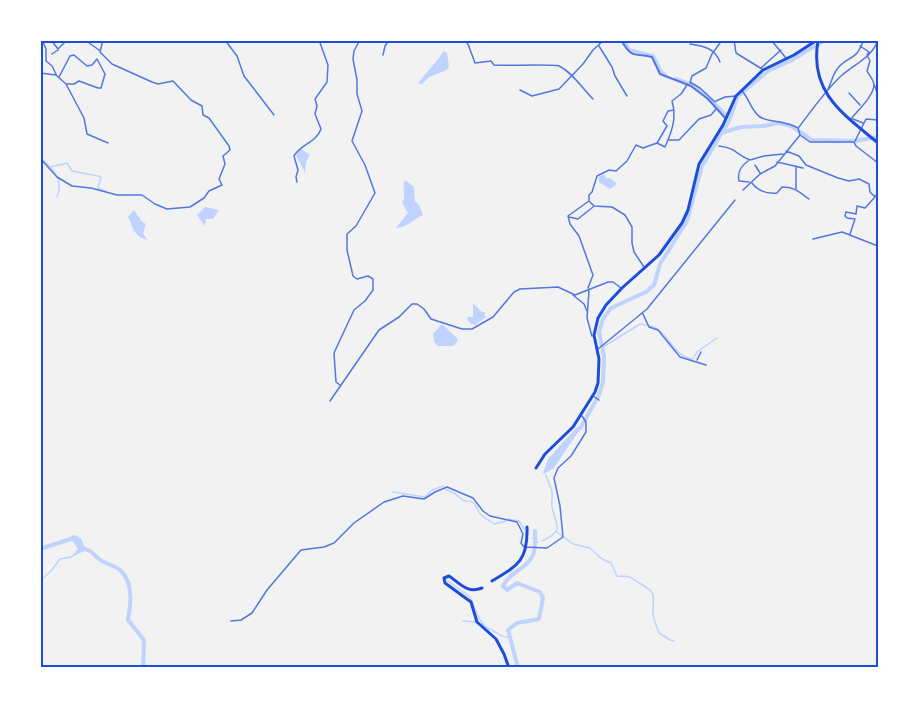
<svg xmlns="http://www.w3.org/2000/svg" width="919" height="708" font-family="Ubuntu,sans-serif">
<rect width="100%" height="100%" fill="#f2f2f2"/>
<path fill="#bfd3fe" d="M444 51 447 53 449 66 447 70 429 77 422 84H419V82C428 71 436 62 444 51Z
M301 149 310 155 306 162 305 173 296 155Z
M604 174 606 178H610L617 184 610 189 599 182V177Z
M405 180 414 187 415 201 419 205 423 215C415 218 406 228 396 228L408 213 402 203C407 195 401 187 405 180Z
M205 207 219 210 213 219H206L205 226 197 215Z
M134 210 142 222 146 224 143 233 147 240C134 237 133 227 128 217Z
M473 303 482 312H485L484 314 486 317 475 325 471 324 467 319 468 317H473Z
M442 324 457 338 458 341 453 346H438L434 342 433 334Z
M577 427 580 429 554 468 544 474 543 473 548 459Z
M73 535 78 536V539L79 537 81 538 84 546 93 551 92 553 84 551 70 558 78 549 72 540 68 539Z"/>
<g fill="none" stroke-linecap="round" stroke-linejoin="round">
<path stroke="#bfd3fe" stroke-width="1.5" d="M40 157C53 168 64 180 57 197
M50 167 67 163 72 171 98 176 101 177 98 188 105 191
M603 347 640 324C646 325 654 326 659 330 672 341 675 356 693 359L697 352 717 338
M445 489 457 495 464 501C477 500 474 506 481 515 485 518 490 521 494 524L506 521
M393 492 425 497 432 490 443 486
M508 519 519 521 524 529
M556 531 562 536
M564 537 573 544 590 548 602 559 611 563 617 576C631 577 627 575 641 584 657 594 653 593 653 610 652 617 657 627 659 633L670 640 674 641
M532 538H535
M542 541C566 530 555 524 552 507 551 503 553 497 552 493 552 487 547 481 546 475
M535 543 538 542
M40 581 51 571 60 559 71 557
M448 581 470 597 480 620 486 627
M463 621 477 622
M481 624 502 636 510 638"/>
<path stroke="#bfd3fe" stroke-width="4" d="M623 40 629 50 653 56 661 72 666 76
M676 79C700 86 712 102 729 118
M724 132 741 127 764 126 779 123 791 126 812 140 854 141 878 137
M576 432 581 427 599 395 603 382 604 356 599 332 603 319 611 308 646 292 654 285 660 264 687 221 702 166 729 121 738 96 768 71 790 61 825 40
M40 549 74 538
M88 550C93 552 95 556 99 559 105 564 114 565 120 570 134 582 131 605 128 620L144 640 143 668
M518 668 508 630 517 623 539 619 543 598 540 592 517 583 507 590 503 586C509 572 527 569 533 555 536 548 535 539 535 531"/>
<path stroke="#5277de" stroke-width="1.5" d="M51 40 58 49 67 40
M85 40 99 50
M225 40 237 56 244 76 274 115
M464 40 468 44 475 63 491 61 494 65C504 66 554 64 559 66 572 72 583 89 593 99
M734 40 736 53 762 69
M771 40 786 58
M43 42 46 49V61L52 66 56 74
M690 44C703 46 715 48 720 62
M599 46 612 67 615 76 627 96
M52 54 58 50
M383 55 385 46 389 40
M761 68 781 50
M40 73 56 75 66 84 84 118 87 134 108 143
M59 77 70 56 74 55 87 66 92 65 97 59 105 74 101 88H98L79 81 74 84H66
M690 82 700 88 715 102
M690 83 692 76 706 68 712 54 722 40
M875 86 878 96
M828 89C832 82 832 75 838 68 844 60 852 59 857 53 860 50 861 45 864 40
M520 90 532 96 559 89 583 64 593 50 604 40
M743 92C749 99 752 112 760 117 770 123 785 120 798 128L800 135 810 142H854L856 146 878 163
M849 93 860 105
M716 101 725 97 736 96
M851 119C858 110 873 97 874 85 874 80 869 75 867 71L870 61 867 55 869 52 860 46
M853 119 863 123
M799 127C812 110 825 91 841 76 854 64 872 58 878 40
M668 140H679L699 119 711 115 716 109
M855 141 866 119 878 120
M657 143 667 126 663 121 668 111 674 110
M719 146C737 148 736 155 750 160L764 156 783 154
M786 151 799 156 806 165 838 178 849 181 859 179 869 184 870 192 874 196 878 195
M40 158 57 177 72 186 91 188 117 195H142L155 204 167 209 190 207 204 198 209 191 222 185 219 179 225 164 223 156 230 150 229 146 209 118 203 115 202 106 191 100 173 81 158 84 152 82 112 64 100 52 103 40
M748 161C741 166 737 172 739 181L749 182
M777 162 803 168
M755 165 760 173
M297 182 296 177 298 170 294 156C301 144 316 143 321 129L315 114 317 106 315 99 327 82 328 65 319 40
M752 183C758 191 766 194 777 193L782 187C795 187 799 192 809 199
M796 189V166
M743 190 760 174 775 166 800 135
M589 201V195L592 192 597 176 609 170 616 171 627 161 636 145 643 148 657 143 665 147C672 131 677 118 672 101L681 94 687 85
M569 217 578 219 593 207
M850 234 855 219 847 218 845 216 846 212 856 214 857 206 865 208 875 197
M813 239 842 232 878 246
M588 288 593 275 579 236 570 224 568 216 589 201 594 206 612 207 625 215 632 227V243L634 252 644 267
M589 291 587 318 592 336
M573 295 584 304 587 311
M643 314 649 327 658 330 680 357 706 365
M598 349 647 309 735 200
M697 360 701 352
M340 385 336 382 334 353 354 310 365 301 373 290V279L368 276 357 279 353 276 347 250V234L356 226 375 193 365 165 352 141 362 111 357 94V80L353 59 354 51 360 40
M593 396 599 400
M330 401 379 330 399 317 412 304H417L424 309 431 319 462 329H472L493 317 514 292 520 289 558 287 575 295 608 282H613L621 288
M231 621 241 620 252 613 267 590 301 550 324 547 334 543 354 523 384 502 403 496 424 499 435 492 447 487 473 498 483 511 490 516 517 522 523 534 521 543 524 547 547 548 563 537 560 506 554 478 558 468 571 456 586 432V422L582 416"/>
<path stroke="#5277de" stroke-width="2" d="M621 40C633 60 633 52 652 57L660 74 691 86 708 99 726 119"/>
<path stroke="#1d4ed8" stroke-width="3" d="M40 42 42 40"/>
<path stroke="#1d4ed8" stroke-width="3" d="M818 41C809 92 843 114 878 143
M536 468 545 454 573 427 595 392 598 383 599 359 594 335 598 318 606 305 622 288 659 255 682 223 688 210 699 164 723 125 736 96 763 70 794 55 817 40
M492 581C519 565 528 560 527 527
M482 588C467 594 460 583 449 576L444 578 445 583 471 602 477 622 496 639 504 654 509 668"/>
</g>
<rect width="919" height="708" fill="none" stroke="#ffffff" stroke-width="84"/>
<rect x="42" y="42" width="835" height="624" fill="none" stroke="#1d4ed8" stroke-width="2"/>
</svg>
